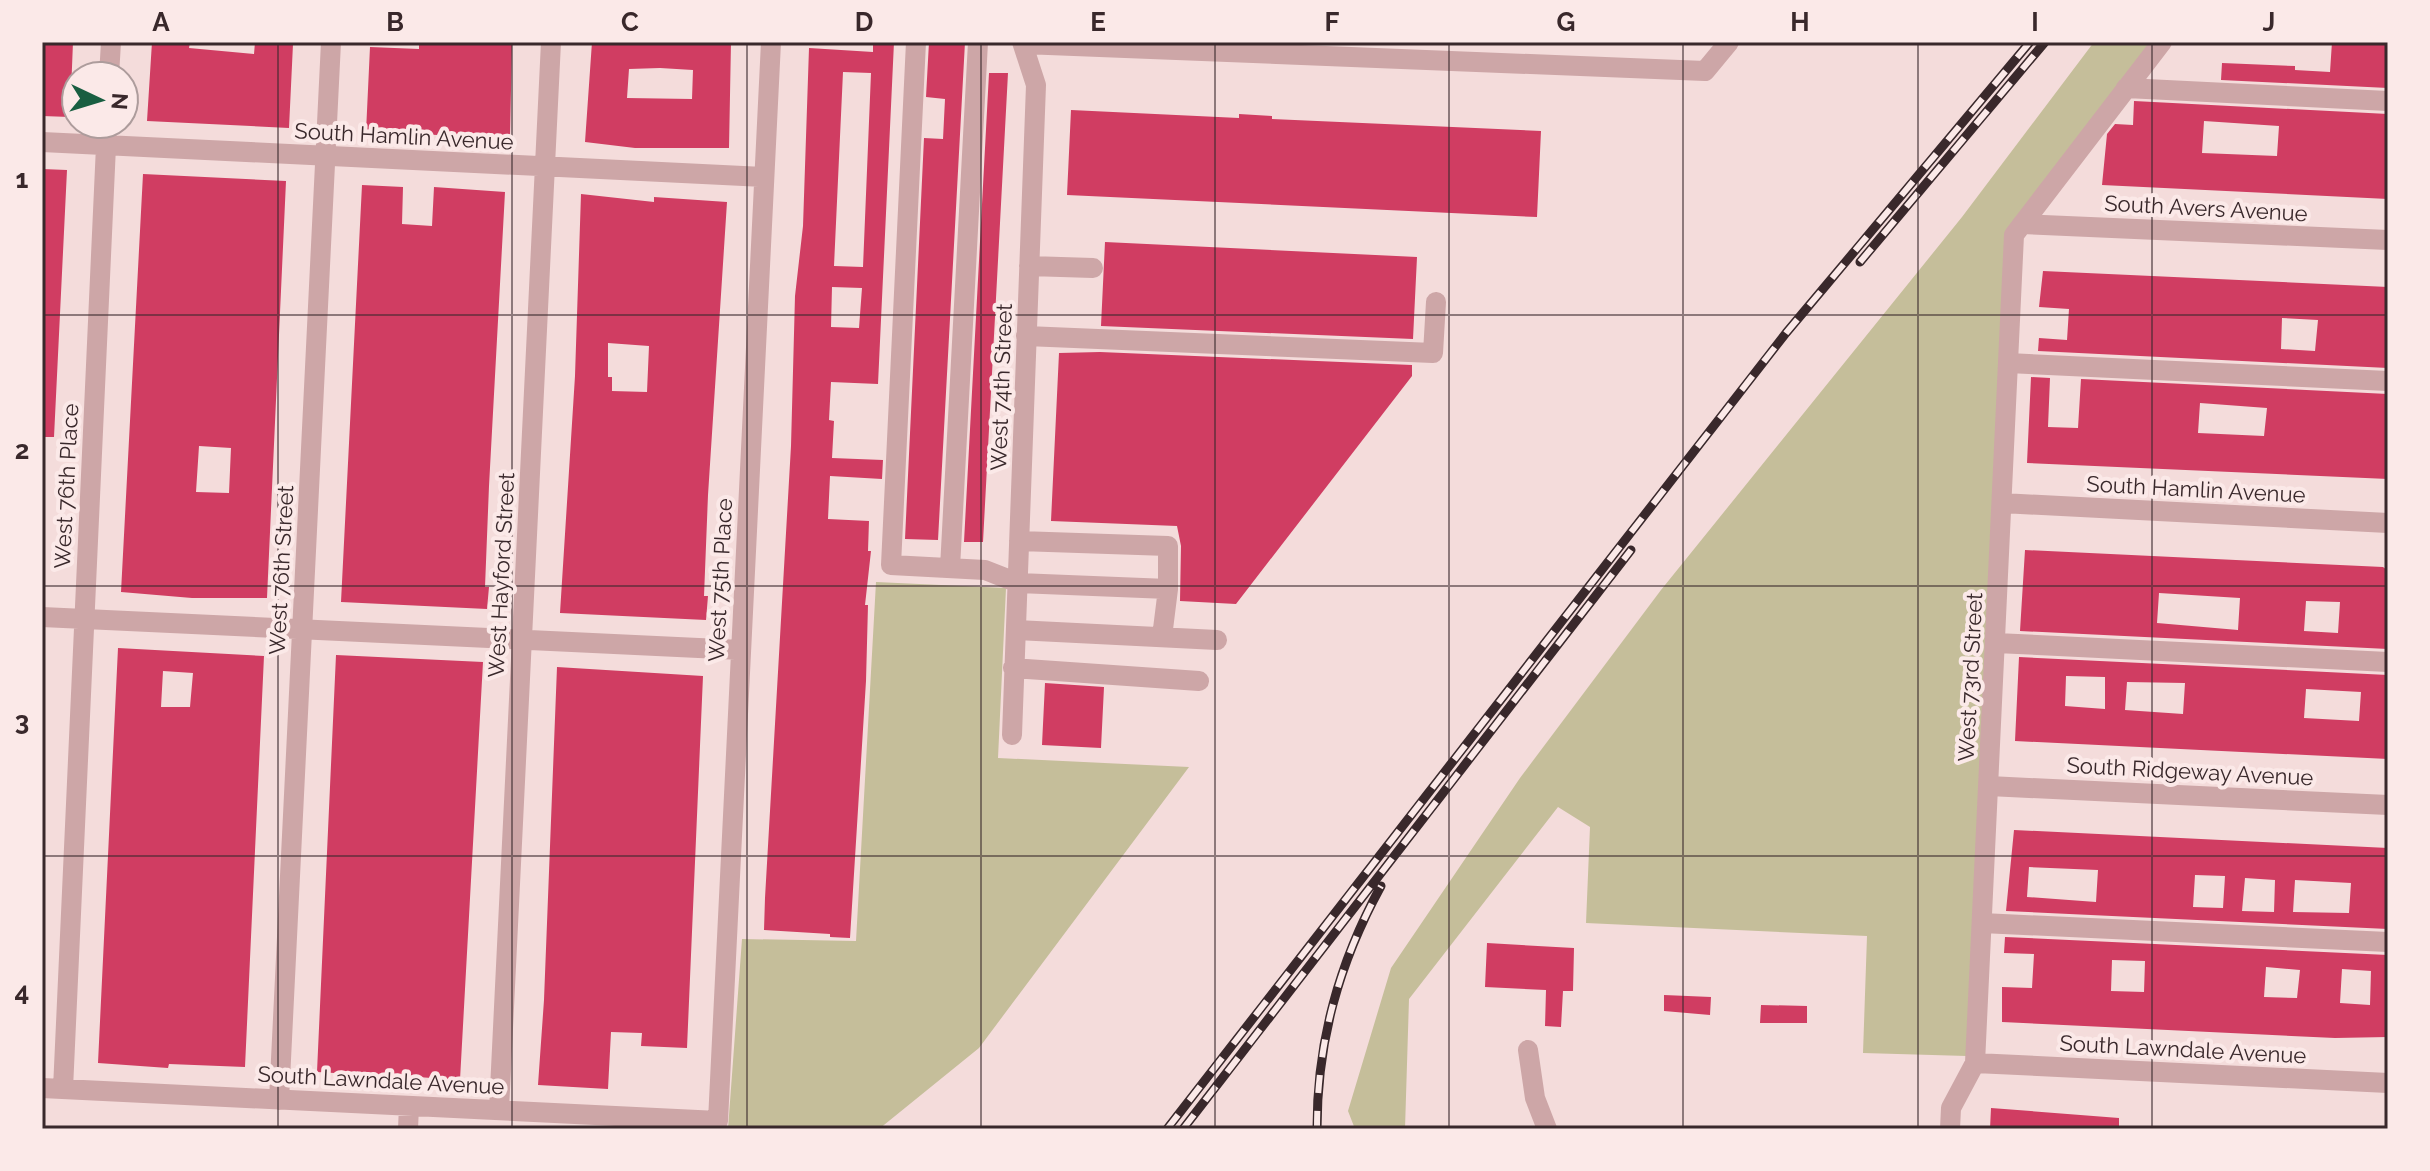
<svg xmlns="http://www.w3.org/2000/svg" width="2430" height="1171" font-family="Raleway,sans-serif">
<rect width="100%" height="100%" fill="#f4dcdb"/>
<path fill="#c5be9a" d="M2094 42H2152L2021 211 1967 1056 1863 1053 1867 936 1586 923 1590 827 1558 807 1409 999 1405 1129H1355L1348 1111 1391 968 1520 778 1661 590 1962 217Z
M876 582 1006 588 998 758 1189 767 979 1048 879 1129H728L742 939 856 941Z"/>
<path fill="#d03d62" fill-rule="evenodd" d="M42 42H73L70 117 42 116Z
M152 42H190L189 48 254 54 255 42 293 44 289 128 147 121Z
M419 42H512L510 138 366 132 370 47 419 49Z
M592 42H731L729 148H635L585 142ZM660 68 693 70 692 99 627 98 629 69Z
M873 42H894L878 384 831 382 829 420 834 421 832 458 883 460 882 479 830 476 828 519 869 521 868 551H871L865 605H868L866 681 850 938 830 937V934L764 930 765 898 791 446 795 296 803 226 809 48 873 52ZM843 72 871 73 863 267 834 266ZM832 287 862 288 859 328 831 327Z
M929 42H965L938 540 905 539 924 138 943 139 945 99 926 97Z
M2332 42H2388V88L2221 80 2222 63 2295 66V70L2330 72Z
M989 73H1008L983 542H964Z
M2134 101 2388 114V199L2102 185 2107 134 2115 124 2133 125ZM2204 121 2279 126 2277 156 2202 153Z
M1071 110 1239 118V114L1272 116V119L1541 131 1537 217 1067 195Z
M42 169 67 170 54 437H42Z
M143 174 286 181 267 598H192L121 592ZM199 446 231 448 229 493 196 492Z
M362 185 403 187 402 224 432 226 434 187 505 192 489 486 485 587H489L487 609 341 602Z
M581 194 654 202V197L727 202 708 495 704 596H708L706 620 560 613 575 376ZM608 343 649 346 647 392 612 391V377H608Z
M1105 242 1417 257 1413 339 1101 326Z
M2043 271 2388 287V368L2038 351 2039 338 2067 340 2069 309 2039 307ZM2282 318 2318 320 2315 351 2281 349Z
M1100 352 1412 365V376L1236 604 1180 601 1181 546 1177 526 1051 521 1059 353Z
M2031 377 2050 378 2048 427 2078 428 2081 379 2388 394V479L2027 463ZM2200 403 2267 408 2264 436 2198 433Z
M2025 550 2383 567 2387 570 2388 649 2020 631ZM2159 593 2240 598 2238 630 2157 623ZM2306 601 2340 602 2338 633 2304 631Z
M118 648 264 656 245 1067 169 1064 168 1068 98 1063ZM163 671 193 673 190 707H161Z
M336 655 483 662 460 1080 389 1075V1079L369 1078V1075L317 1072Z
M2019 657 2388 675V759L2015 741ZM2066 676 2105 677V709L2065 706ZM2127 682 2185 683 2183 714 2125 710ZM2306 689 2361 692 2359 721 2304 718Z
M557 667 703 676 687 1048 641 1046 642 1033 611 1032 608 1089 538 1085 544 1000Z
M1045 683 1104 687 1101 748 1042 745Z
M2014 830 2388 848V929L2006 911ZM2029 867 2098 870 2096 902 2027 897ZM2195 875 2225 876 2223 908 2193 907ZM2245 878 2275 880 2274 912 2242 911ZM2295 880 2351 883 2349 913 2293 912Z
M2005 937 2388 955V1037L2335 1038 2002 1022V987L2032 988 2034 954 2004 953ZM2112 960 2145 961 2144 992 2111 991ZM2266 967 2300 970 2297 998 2264 997ZM2342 969 2371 971 2370 1005 2340 1003Z
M1487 943 1574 948 1573 991H1563L1561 1027 1545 1026 1546 990 1485 987Z
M1664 995 1711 997 1710 1015 1664 1011Z
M1761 1005 1807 1006V1023H1760Z
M1991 1108 2119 1118V1129H1990Z"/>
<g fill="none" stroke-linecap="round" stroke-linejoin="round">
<path stroke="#cda6a7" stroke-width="20" d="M916 42 891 565 985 570 1018 583 1168 589 1162 637
M1023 44 1705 71 1729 42
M109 76 111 42
M2126 88 2388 101
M42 142 764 177
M2022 224 2388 240
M1029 266 1093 268
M1026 336 1433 353 1436 302
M2008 363 2388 381
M2002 503 2388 523
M1019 541 1168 546V589
M950 568 978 42
M42 617 741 650
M1016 630 1217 640
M1996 643 2388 662
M1013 668 1199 681
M1012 735 1036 85 1022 42
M1989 786 2388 805
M1982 923 2388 942
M1528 1050 1535 1098 1547 1129
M1975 1063 2388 1083
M42 1088 718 1121 771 42
M63 1089 107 124
M279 1100 331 42
M499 1110 551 42
M408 1129 409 1106
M1950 1129 1951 1108 1975 1063 2014 235 2162 42"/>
<defs>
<path id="rail" d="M1860 262 2045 42
M1167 1129 1786 333 2030 42
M1183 1129 1631 550
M1317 1129C1317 1041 1339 963 1381 886"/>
</defs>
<use href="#rail" stroke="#39282b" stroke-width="9"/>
<use href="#rail" stroke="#fbe9e8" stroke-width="6" stroke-dasharray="18" stroke-linecap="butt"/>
</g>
<path fill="none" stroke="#39282b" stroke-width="2" stroke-opacity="0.55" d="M278 42V1129M512 42V1129M747 42V1129M981 42V1129M1215 42V1129M1449 42V1129M1683 42V1129M1918 42V1129M2152 42V1129M42 315H2388M42 586H2388M42 856H2388"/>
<g text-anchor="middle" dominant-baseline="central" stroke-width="8" stroke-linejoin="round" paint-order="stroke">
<g font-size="22" fill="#39282b" stroke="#fbe9e8">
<text transform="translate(404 136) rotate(3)">South Hamlin Avenue</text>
<text transform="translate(2206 208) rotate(3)">South Avers Avenue</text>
<text transform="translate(1001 387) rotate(-88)">West 74th Street</text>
<text transform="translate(66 486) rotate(-87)">West 76th Place</text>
<text transform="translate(2196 489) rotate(3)">South Hamlin Avenue</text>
<text transform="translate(281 570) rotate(-87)">West 76th Street</text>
<text transform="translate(501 575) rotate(-87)">West Hayford Street</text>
<text transform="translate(720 580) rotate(-87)">West 75th Place</text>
<text transform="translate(1970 677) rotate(-87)">West 73rd Street</text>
<text transform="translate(2190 771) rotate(3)">South Ridgeway Avenue</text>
<text transform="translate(2183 1049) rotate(3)">South Lawndale Avenue</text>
<text transform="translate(381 1080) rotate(3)">South Lawndale Avenue</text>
</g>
</g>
<rect width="2430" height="1171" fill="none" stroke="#fbe9e8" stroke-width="88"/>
<g transform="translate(100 100) rotate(94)"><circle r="38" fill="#fbe9e8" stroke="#ad9c9c" stroke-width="2"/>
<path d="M0-6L14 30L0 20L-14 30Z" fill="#195e41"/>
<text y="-12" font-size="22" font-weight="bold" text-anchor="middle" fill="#39282b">N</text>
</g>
<rect x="44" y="44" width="2342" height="1083" fill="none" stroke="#39282b" stroke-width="3"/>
<g font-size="26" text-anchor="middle" font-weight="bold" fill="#39282b">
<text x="161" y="31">A</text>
<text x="395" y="31">B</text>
<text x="630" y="31">C</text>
<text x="864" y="31">D</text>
<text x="1098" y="31">E</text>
<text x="1332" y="31">F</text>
<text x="1566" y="31">G</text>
<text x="1800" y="31">H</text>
<text x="2035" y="31">I</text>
<text x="2269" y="31">J</text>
<text x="22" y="188">1</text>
<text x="22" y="459">2</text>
<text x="22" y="730">3</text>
<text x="22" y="1001">4</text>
</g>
</svg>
